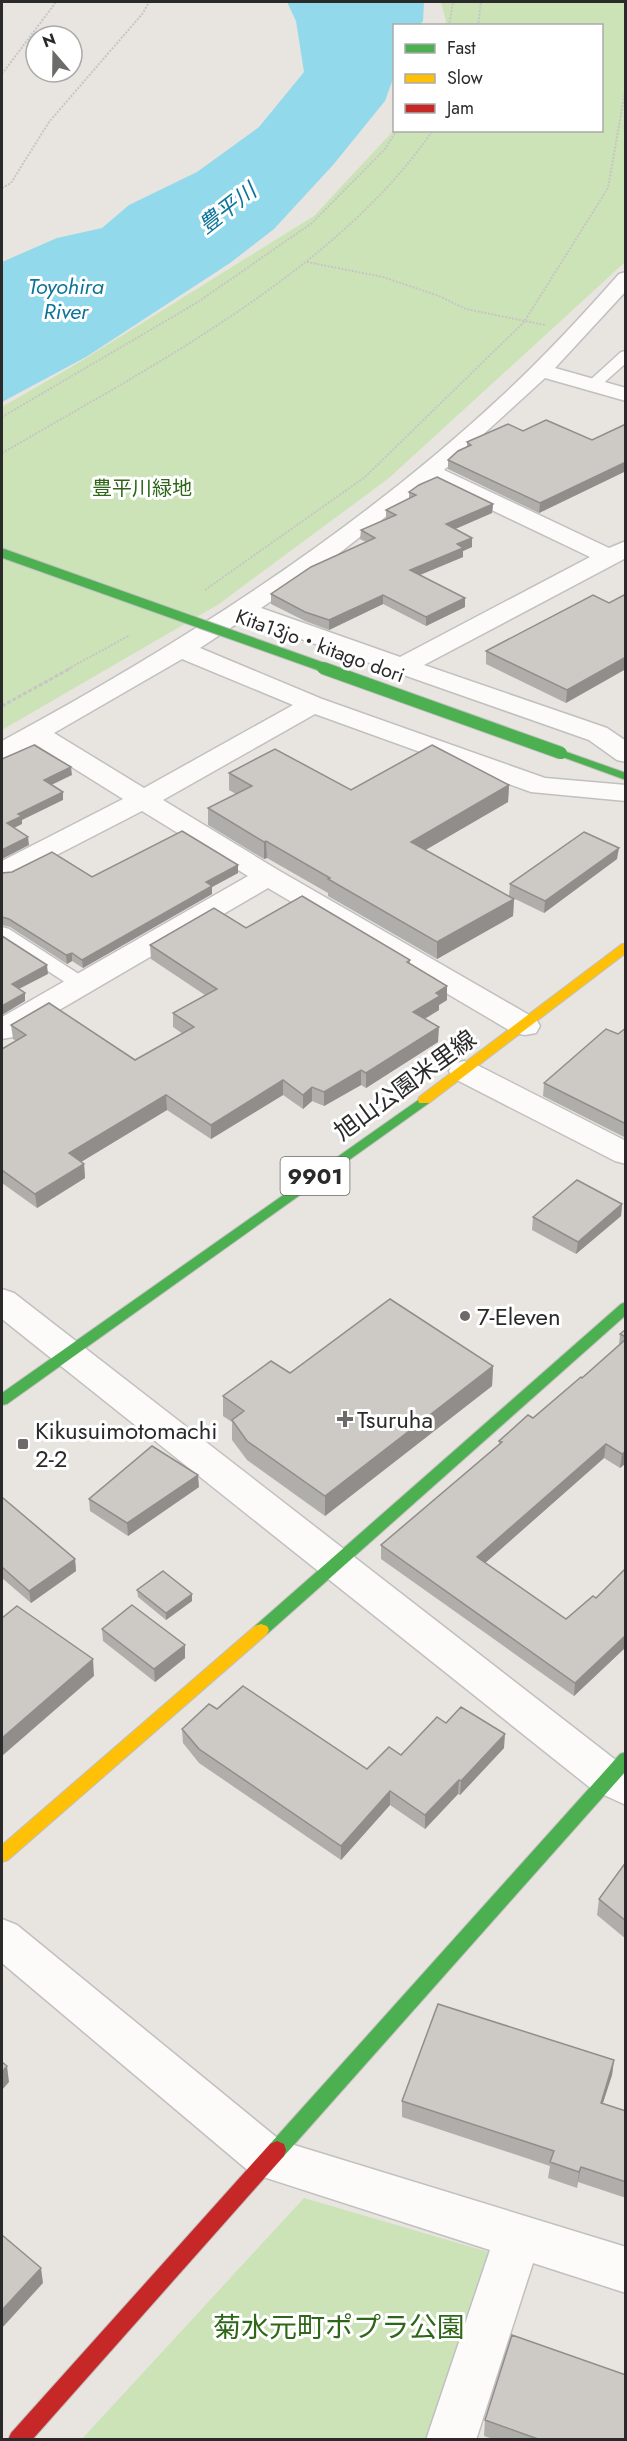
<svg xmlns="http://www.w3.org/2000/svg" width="627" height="2441" font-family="Jost,'Noto Sans JP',sans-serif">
<rect width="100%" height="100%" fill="#e8e4df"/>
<path fill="#cce3b7" d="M441 2H625L624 263 389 478 219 604 2 730V407L73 366 314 216 394 130H602V26L445 25 446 21Z
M304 2198 492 2253 428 2439 81 2440Z"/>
<path fill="#92daeb" d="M287 2H424L423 21 420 25 394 26V76L385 101 333 165 274 229 230 263 86 357 2 402V262L57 238 102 228 129 205 197 172 259 127 304 72 296 21Z"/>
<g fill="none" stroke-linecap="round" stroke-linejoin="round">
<defs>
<path id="lane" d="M626 351V363L598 388H588L586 385 588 382 621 352Z
M2 927 9 929 88 980 90 984 88 988H74L2 941Z"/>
<path id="street" d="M626 272V291L555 368 626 388V401L545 378 444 470 609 548 626 541V558L424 665 607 728 626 741V762L617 760 589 740 244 619 200 648 322 699 545 778 626 785V801L531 792 315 714 163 800 278 870 536 1019 540 1026 536 1033 525 1035 514 1033 268 888 13 1037 2 1039V1017L248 876 142 811 12 878 2 880V861L123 799 35 744 11 757 2 759V741C181 644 354 534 503 395 544 357 582 316 619 274ZM431 481 590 557 400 657 261 608 328 562ZM182 659 293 705 144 788 54 733Z
M464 1061 475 1064 626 1141V1164L615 1161 453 1078 449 1071 453 1064Z
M2 1289 14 1293 626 1768V1805L593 1790 2 1319Z
M2 1919 17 1925 281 2141 626 2247V2293L533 2263 476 2440H426L490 2250 251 2173 2 1963Z"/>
<path id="fast" d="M561 750 626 773V780L557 755 556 753Z
M424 1096 429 1097 430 1100 429 1103 7 1404 2 1405V1393Z
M626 1302V1315L267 1634 261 1636 255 1634 253 1630 255 1626 621 1304Z
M626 1752V1771L284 2156 277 2159 270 2156 268 2150 270 2144 620 1754Z"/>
<path id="slow" d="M622 944H626V953L429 1103H419L418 1100 419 1097Z
M261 1624 267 1626 269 1630 267 1634 8 1860 2 1862V1845L255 1626Z"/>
<path id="jam" d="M277 2141 284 2144 286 2150 284 2156 32 2440H8L11 2433 270 2144Z"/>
</defs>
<use href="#lane" stroke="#c1c0c1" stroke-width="3"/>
<use href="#street" stroke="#c1c0c1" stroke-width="3"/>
<use href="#fast" stroke="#c1c0c1" stroke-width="2"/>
<use href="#slow" stroke="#c1c0c1" stroke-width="2"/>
<use href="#jam" stroke="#c1c0c1" stroke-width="2"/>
<path stroke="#c6c6c5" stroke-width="2" stroke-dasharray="2 1.5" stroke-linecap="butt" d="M449 26 453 2
M478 26 481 2
M2 74 56 2
M2 188 11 183 49 122 143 13 149 2
M307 262 383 277 439 296 466 309 545 325
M2 417 198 302 312 223 385 149 397 130
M2 453C147 369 337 271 433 130
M205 590 365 477 524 322 608 188 626 86
M68 669 130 635"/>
<path stroke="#c6c6c5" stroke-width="3" stroke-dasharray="4 2" stroke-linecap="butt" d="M2 706 71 668"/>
<use href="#lane" fill="#fcfbfa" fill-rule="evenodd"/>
<use href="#street" fill="#fcfbfa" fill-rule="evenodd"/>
<use href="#fast" fill="#4caf50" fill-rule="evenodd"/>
<use href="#slow" fill="#ffc107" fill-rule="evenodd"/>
<use href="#jam" fill="#c62828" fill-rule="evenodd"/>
<defs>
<path id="fast-bridge-far1" d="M2 553 328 669"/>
<path id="fast-bridge" d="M323 668 561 753"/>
</defs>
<use href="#fast-bridge-far1" stroke="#c1c0c1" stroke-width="11" stroke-linecap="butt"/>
<use href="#fast-bridge" stroke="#c1c0c1" stroke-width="14" stroke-linecap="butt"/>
<use href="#fast-bridge-far1" stroke="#4caf50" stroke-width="9"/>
<use href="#fast-bridge" stroke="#4caf50" stroke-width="12"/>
</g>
<path fill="#b0aeaa" d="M626 424V471L539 513 448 469V460L467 447V442L523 431 592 440Z
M409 492 493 504 492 513 455 529 472 538V547L463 551V557L420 575 465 607 426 626 383 604 329 630 305 621 271 604V594L366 542 360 539 361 530 386 519V510L409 499Z
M609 603 566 703 486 664V651Z
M229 773 351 790 509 785 508 802 425 850 514 899 513 916 437 959 328 896V893L267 858 264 859 208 825V808L236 794 229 790Z
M617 859 544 913 509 896 510 884Z
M238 865V873L212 887V894L83 968 72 961 67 964 10 927 2 925V873L92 877Z
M246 928 410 960V964L447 986V1000L439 1005V1010L425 1019 438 1042 366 1088 361 1085 324 1106 312 1101 303 1109 283 1095 211 1139 167 1110 81 1162 84 1164 85 1178 37 1208 2 1183V1049L16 1041 13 1039 11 1025 135 1060 183 1034 173 1027V1013L205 995 151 959 150 945Z
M626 1028V1138L543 1096 544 1083 618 1034Z
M622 1204 621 1216 576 1254 532 1230 533 1217Z
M626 1329V1463L620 1468 604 1458 485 1563 566 1619 596 1598 626 1568V1647L574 1696 381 1559V1545L499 1445V1441L533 1418 582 1378 619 1345 620 1334Z
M493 1366 492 1386 325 1516 247 1460 232 1440V1422L223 1416V1396L290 1373Z
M199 1487 128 1536 90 1511 89 1499Z
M2 1499 75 1559 76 1571 31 1603 2 1578Z
M137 1590 192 1594V1601L166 1620 138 1597Z
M102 1629 185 1658 155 1682 103 1641Z
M217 1709 367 1769 401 1755 504 1748 460 1795 458 1794 425 1829 390 1805 341 1860 199 1763 183 1743 182 1729Z
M626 1862V1939L597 1915 599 1899Z
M614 2060 612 2075 603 2103 626 2111V2198L578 2182 577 2188 548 2178 550 2166 402 2117V2101Z
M485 2420 626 2439H493L484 2436Z"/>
<path fill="#908d8b" d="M626 462V471L539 513 540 503Z
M493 504 492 513 446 533V524Z
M472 538V547L463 551V557L410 579V570L457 544Z
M383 595V604L329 630V620Z
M465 598V607L426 626V617Z
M626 657V669L566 703 567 690Z
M71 767 72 775 45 788 44 780Z
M509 785 508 802 410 859 411 842Z
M63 792V800L22 820V824L8 831 7 823 18 814Z
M28 837 29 845 2 859V850Z
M266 841 267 858 264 859V842Z
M619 848 617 859 544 913 545 901Z
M238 865V873L212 887V894L83 968 82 960 206 882Z
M514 899 513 916 437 959V942Z
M72 953V961L67 964 66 955Z
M47 965 48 974 13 992 12 984Z
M447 986V1000L439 1005V1010L412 1026 413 1012 436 993Z
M25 993V1001L2 1015V1006Z
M439 1027 438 1042 366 1088V1073Z
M361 1070V1085L324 1106V1092Z
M283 1080V1095L211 1139V1125Z
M312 1087V1101L303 1109V1095Z
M166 1095 167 1110 71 1168 69 1153Z
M84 1164 85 1178 37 1208 35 1194Z
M622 1204 621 1216 576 1254 578 1242Z
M493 1366 492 1386 325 1516V1496Z
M606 1444 604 1458 476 1571 477 1557Z
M626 1451V1463L620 1468 622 1454Z
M198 1475 199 1487 128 1536 127 1523Z
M75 1559 76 1571 31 1603 29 1591Z
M192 1594V1601L166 1620V1613Z
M626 1635V1647L574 1696 575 1683Z
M185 1645V1658L155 1682 154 1669Z
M93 1659 94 1676 2 1756V1738Z
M505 1734 504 1748 460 1795 461 1781Z
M459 1780 458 1794 425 1829V1815Z
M390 1791V1805L341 1860V1846Z
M614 2060 612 2075 598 2118 601 2103Z
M7 2066 9 2082 2 2090V2072Z
M581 2167 578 2182 577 2188 579 2172Z
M41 2268 43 2283 2 2328V2310Z"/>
<path fill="#cdcac6" stroke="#908d8b" stroke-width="1.5" d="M546 420 592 440 626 424V462L540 503 448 460 458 451 471 445 467 442 508 424 523 431Z
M437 477 493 504 446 524 472 538 457 544 463 548 410 570 465 598 426 617 383 595 329 620 305 612 271 594 311 567 375 538 361 530 396 515 386 510 416 495 409 492 419 485Z
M626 594V657L567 690 486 651 593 595 609 603Z
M34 745 71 767 44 780 63 792 18 814 22 816 7 823 28 837 2 850V759Z
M432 745 509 785 411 842 514 899 437 942 328 879 330 878 266 841 264 842 208 808 252 786 229 773 275 749 351 790Z
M182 831 238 865 206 882 212 886 82 960 72 953 66 955 9 919 2 917V873L12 872 52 852 92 877Z
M584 832 619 848 545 901 510 884Z
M302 896 410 960 407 962 447 986 436 993 440 996 413 1012 439 1027 366 1073 361 1070 324 1092 312 1087 303 1095 283 1080 211 1125 166 1095 69 1153 84 1164 35 1194 2 1170V1049L26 1035 11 1025 49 1003 135 1060 194 1027 173 1013 217 989 150 945 214 908 246 928Z
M2 936 47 965 12 984 25 993 2 1006Z
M626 1028V1124L544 1083 606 1029 618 1034Z
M577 1180 622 1204 578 1242 533 1217Z
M390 1299 493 1366 325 1496 247 1441 232 1420 244 1411 223 1396 271 1361 290 1373Z
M626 1329V1337L620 1334Z
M626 1339V1451L622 1454 606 1444 477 1557 566 1619 593 1596 596 1598 626 1568V1635L575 1683 381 1545 502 1442 499 1441 528 1415 533 1418 581 1377 582 1378Z
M152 1446 198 1475 127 1523 89 1499Z
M3 1498 75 1559 29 1591 2 1567V1499Z
M163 1571 192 1594 166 1613 137 1590Z
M132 1605 185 1645 154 1669 102 1629Z
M17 1606 93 1659 2 1738V1618Z
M243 1686 367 1769 389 1747 401 1755 437 1717 446 1723 461 1707 505 1734 461 1781 459 1780 425 1815 390 1791 341 1846 199 1749 182 1729 209 1704 217 1709Z
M626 1862V1921L599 1899Z
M438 2004 614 2060 601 2103 626 2111V2182L581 2167 579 2172 550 2162 554 2151 402 2101Z
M2 2062 7 2066 2 2072Z
M2 2235 41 2268 2 2310Z
M512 2335 626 2375V2439H538L485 2420Z"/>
<g fill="#6c6b69" stroke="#fff" stroke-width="2">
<circle cx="465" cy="1316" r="6"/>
<path d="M342 1410h6v6h6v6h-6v6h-6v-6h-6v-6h6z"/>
<rect x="17" y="1438" width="12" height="12" rx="3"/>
</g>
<g text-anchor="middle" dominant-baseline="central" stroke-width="6" stroke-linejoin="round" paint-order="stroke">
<g font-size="20" fill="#2f6719" stroke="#fff">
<text x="142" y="488">豊平川緑地</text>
</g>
<g font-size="20" fill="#2a2a2a" stroke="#fff">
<text transform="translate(320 646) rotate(20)">Kita13jo・kitago dori</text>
</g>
<g font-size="22" font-style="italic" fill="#0c749b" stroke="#fff">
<text transform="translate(227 208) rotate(-38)">豊平川</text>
<text x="66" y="286">Toyohira<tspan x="66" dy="25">River</tspan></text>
</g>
<rect fill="#fff" stroke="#6a6a6a" stroke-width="1.5" x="280.5" y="1157" width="69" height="38" rx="4.5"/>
<g font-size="22" font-weight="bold" fill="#2a2a2a">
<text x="315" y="1176">9901</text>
</g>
<g font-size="24" fill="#2a2a2a" stroke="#fff">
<text transform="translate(405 1085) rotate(-36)">旭山公園米里線</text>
</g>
<g font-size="24" fill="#2a2a2a" stroke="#fff" text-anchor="start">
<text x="477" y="1316">7-Eleven</text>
<text x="357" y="1419">Tsuruha</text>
<text x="35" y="1430">Kikusuimotomachi<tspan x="35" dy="28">2-2</tspan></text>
</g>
<g font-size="28" fill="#2f6719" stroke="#fff">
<text x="339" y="2327">菊水元町ポプラ公園</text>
</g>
</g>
<rect width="627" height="2441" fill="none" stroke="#2a2a2a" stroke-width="6"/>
<rect x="393" y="24" width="210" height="108" fill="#ffffff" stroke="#aaaaaa" stroke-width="1.5"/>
<rect x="405" y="44" width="30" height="9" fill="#4caf50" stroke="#aaaaaa" stroke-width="1.5"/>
<text x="447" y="54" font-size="18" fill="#2a2a2a">Fast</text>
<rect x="405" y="74" width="30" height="9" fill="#ffc107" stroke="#aaaaaa" stroke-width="1.5"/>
<text x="447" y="84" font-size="18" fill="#2a2a2a">Slow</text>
<rect x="405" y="104" width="30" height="9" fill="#c62828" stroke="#aaaaaa" stroke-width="1.5"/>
<text x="447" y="114" font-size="18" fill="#2a2a2a">Jam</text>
<g transform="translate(54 54) rotate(340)"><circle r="28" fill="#ffffff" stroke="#aaaaaa" stroke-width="1.5"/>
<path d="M0-4.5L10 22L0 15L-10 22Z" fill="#6c6b69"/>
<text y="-9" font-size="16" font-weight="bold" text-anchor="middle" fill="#2a2a2a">N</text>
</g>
</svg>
